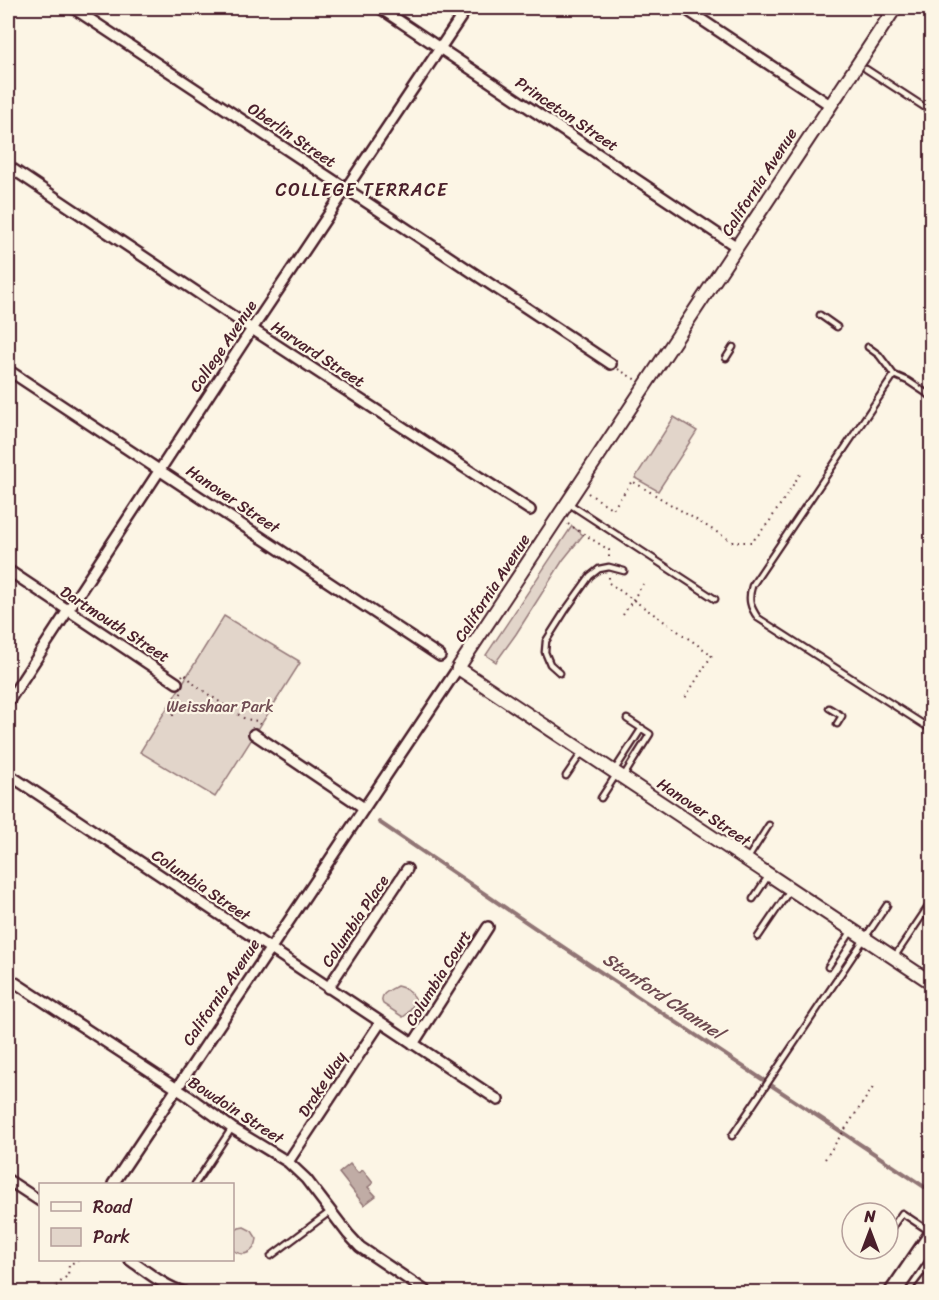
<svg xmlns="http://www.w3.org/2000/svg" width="939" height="1300" font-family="Sriracha,sans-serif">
<rect width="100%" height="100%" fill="#fcf5e5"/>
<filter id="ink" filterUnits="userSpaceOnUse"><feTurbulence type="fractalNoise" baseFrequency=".0167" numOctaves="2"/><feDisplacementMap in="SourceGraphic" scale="12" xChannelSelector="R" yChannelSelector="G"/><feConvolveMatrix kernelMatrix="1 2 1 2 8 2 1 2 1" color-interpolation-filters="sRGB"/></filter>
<g filter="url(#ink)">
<path fill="#e2d5ca" stroke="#967a7a" stroke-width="1.5" d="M674 417 697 431 658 491 635 478Z
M572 526 583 535 563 560 516 634 496 662 486 655Z
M224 616 299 661 298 662 300 663 215 797 140 752Z
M397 986C404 987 415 994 416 1001L407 1014 403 1017 383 1004C378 994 390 990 397 986Z
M244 1227 252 1231 257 1239C255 1253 243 1258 233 1250L232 1232 239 1228Z"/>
<path fill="#c0aca5" stroke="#917474" stroke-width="1.5" d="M350 1164 358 1173 363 1170 373 1183 368 1187 376 1196 364 1205 339 1173Z"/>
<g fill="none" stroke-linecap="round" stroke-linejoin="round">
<path stroke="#917474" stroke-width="4" d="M379 822 566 949 932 1192"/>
<defs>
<path id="service" d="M866 69 932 112
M820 315 837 327
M868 347 879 355 894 375 908 381 932 397
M726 358 733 347
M894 375 752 586C748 599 750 607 758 618L932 730
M568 503 715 599
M560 673 550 664 545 652 546 641 565 611 590 576 599 569 609 567 624 571
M829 708 842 716 837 724
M614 771 642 728
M566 776 583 751
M623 777 650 734 627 719
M601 798 616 775
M748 858 769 825
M753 899 769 875
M758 937 790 890
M895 956 932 901
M828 967 851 932
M732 1136 887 905
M195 1184 232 1128
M888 1233 902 1213 932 1233
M271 1256 331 1211"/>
<path id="minor" d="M73 8 611 364
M380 8 737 247
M684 8 830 105
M8 166 252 329 530 510
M8 370 440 656
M8 570 177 683
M8 702 252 329 467 8
M254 734 364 808
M8 774 498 1100
M8 978 188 1096 232 1128 288 1162 306 1179 348 1234 360 1247 427 1292
M328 988 407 869
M413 1044 488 927
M288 1162 380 1023
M8 1180 40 1201
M113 1184 458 668
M130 1260C146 1271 165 1287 184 1292"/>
<path id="tertiary" d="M895 8 458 668 932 983"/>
<path id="primary" d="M893 1292 932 1235
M922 1292 932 1279"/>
</defs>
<use href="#service" stroke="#4a1f2b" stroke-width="9"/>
<use href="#minor" stroke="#4a1f2b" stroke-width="14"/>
<use href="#tertiary" stroke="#4a1f2b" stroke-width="16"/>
<use href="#primary" stroke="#4a1f2b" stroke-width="20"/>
<path stroke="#4a1f2b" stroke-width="2" stroke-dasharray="1.5 4.5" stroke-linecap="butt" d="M618 369 636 380
M588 493 613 509 632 481 733 542H752L769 522 802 471
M568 524 609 550V559
M609 577V583L712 655 685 698
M623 615 643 584
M182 676 184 673 196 686 245 719 258 721 260 725
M173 716 174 704 182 692
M825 1159 874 1086
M56 1292V1286L68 1275 69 1265 78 1260"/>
<use href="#service" stroke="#fcf5e5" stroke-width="4.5"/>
<use href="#minor" stroke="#fcf5e5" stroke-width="9"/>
<use href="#tertiary" stroke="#fcf5e5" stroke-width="12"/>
<use href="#primary" stroke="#fcf5e5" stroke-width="15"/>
</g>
</g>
<g text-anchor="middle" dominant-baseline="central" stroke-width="4.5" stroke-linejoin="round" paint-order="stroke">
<g font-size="16" fill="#4a1f2b" stroke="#fcf5e5">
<text transform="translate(567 114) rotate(34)">Princeton Street</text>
<text transform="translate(292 135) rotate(34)">Oberlin Street</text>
<text transform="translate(759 182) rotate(-57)">California Avenue</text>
<text transform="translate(223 346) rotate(-56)">College Avenue</text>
<text transform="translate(318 354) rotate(33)">Harvard Street</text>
<text transform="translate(233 499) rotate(34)">Hanover Street</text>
<text transform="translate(492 588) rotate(-57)">California Avenue</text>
<text transform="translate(115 624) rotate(33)">Dartmouth Street</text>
<text transform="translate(704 812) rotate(34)">Hanover Street</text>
<text transform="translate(201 885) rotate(34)">Columbia Street</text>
<text transform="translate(355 921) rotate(-56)">Columbia Place</text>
<text transform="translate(438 978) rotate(-58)">Columbia Court</text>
<text transform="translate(221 992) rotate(-56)">California Avenue</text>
<text transform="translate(322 1084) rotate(-57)">Drake Way</text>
<text transform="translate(236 1110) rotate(33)">Bowdoin Street</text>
</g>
<g font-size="16" fill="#704c53" stroke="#fcf5e5">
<text x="220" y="706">Weisshaar Park</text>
</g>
<g font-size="18" letter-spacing="1.5" fill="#4a1f2b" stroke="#fcf5e5">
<text x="362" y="190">COLLEGE TERRACE</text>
</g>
<g font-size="18" font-style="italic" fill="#6d4950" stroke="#fcf5e5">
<text transform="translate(663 996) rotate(34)">Stanford Channel</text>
</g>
</g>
<rect width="939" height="1300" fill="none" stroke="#fcf5e5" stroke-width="30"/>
<rect x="15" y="15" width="909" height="1270" fill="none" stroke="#4a1f2b" stroke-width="2" filter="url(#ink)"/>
<rect x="39" y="1183" width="195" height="78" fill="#fcf5e5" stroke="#b59f9b" stroke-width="1.5"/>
<rect x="51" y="1202" width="30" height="9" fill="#fcf5e5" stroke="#b59f9b" stroke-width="1.5"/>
<text x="93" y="1213" font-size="18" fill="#4a1f2b">Road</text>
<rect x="51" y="1228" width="30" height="18" fill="#e2d5ca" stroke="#b59f9b" stroke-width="1.5"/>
<text x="93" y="1243" font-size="18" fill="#4a1f2b">Park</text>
<g transform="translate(870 1231)"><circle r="28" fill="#fcf5e5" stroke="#b59f9b" stroke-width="1.5"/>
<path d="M0-4.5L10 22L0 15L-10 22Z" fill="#4a1f2b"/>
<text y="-9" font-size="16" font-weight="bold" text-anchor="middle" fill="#4a1f2b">N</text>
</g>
</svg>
